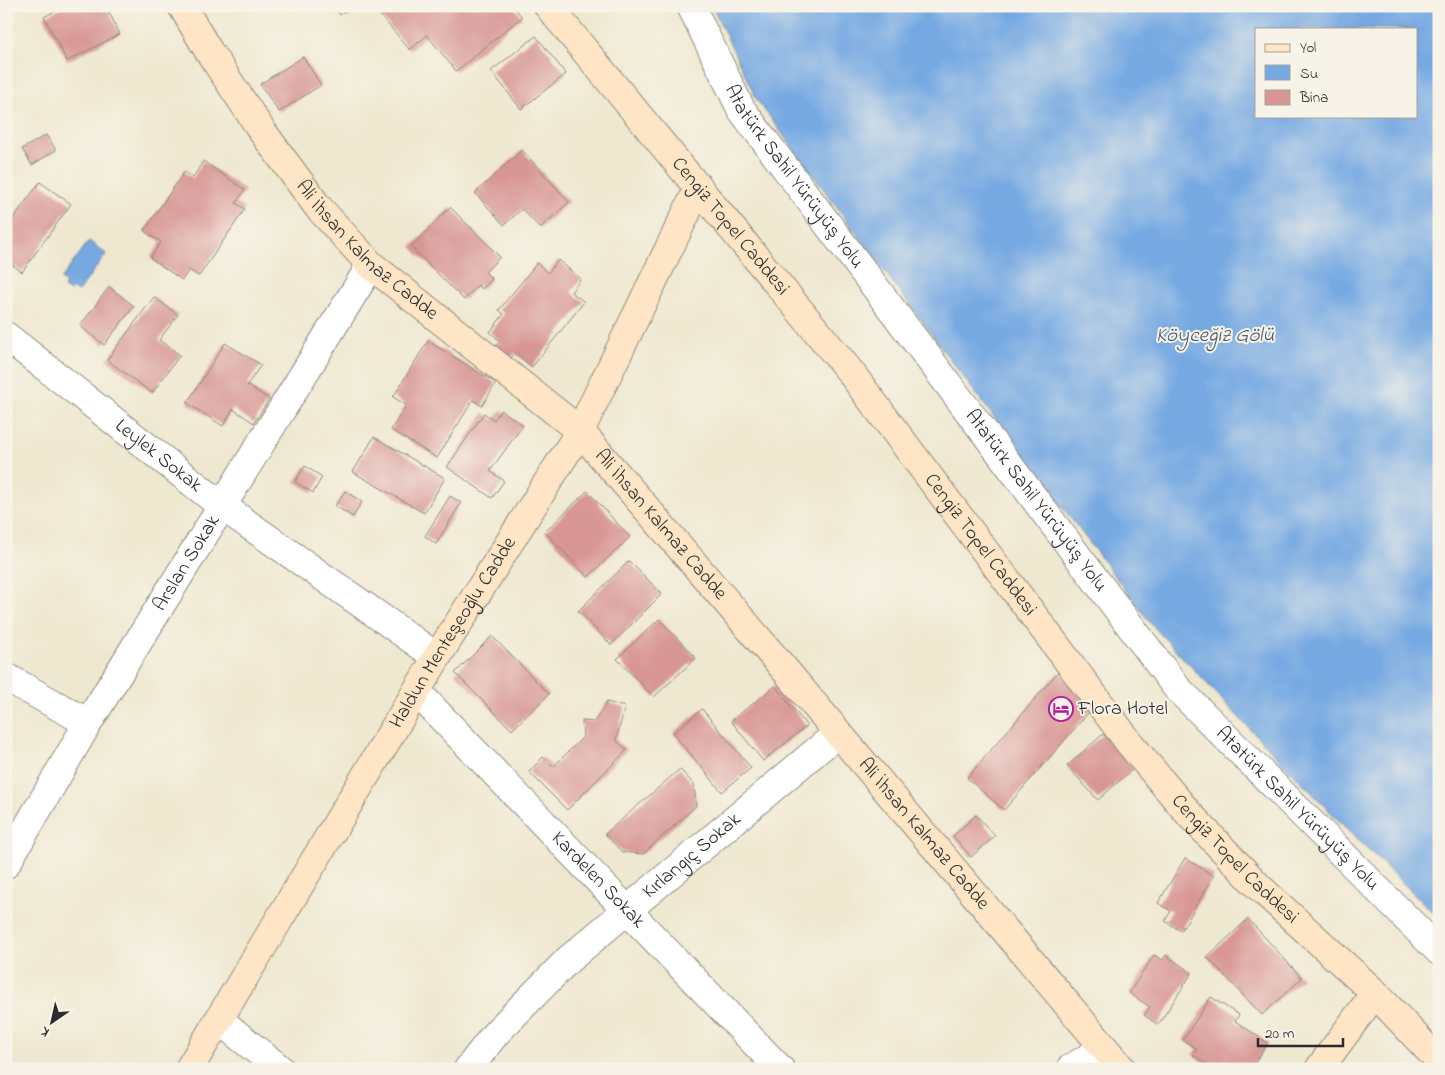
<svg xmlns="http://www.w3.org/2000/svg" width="1445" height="1075" font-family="'Indie Flower',sans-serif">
<rect width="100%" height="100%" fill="#f7f3e8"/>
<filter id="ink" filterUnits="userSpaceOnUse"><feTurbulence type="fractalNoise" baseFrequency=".02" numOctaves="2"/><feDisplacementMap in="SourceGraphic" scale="10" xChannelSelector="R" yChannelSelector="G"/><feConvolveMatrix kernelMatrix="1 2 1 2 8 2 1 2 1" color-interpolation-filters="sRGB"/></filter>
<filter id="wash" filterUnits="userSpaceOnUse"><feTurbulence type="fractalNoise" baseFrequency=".0096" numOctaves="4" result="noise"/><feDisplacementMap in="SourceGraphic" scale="20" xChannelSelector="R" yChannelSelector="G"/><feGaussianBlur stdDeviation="1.12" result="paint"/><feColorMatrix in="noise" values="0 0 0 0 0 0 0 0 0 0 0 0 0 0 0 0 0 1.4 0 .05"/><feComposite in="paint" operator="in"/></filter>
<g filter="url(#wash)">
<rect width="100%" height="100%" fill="#efe8d0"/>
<path fill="#76a9e2" stroke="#506a86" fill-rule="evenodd" d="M712 6H1439V918L1342 824 1246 725 1152 625 952 362 757 100ZM1256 29H1416V116H1256Z
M89 241 106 254 78 292 72 288 70 291 64 288 66 283 61 279Z"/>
<g id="blocks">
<path fill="#d89694" d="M65 6H106L120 34 67 61 44 17Z
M334 6H353L340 15Z
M379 6H513L522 17 456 71 427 35 410 50 375 9Z
M536 36 566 74 521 109 491 71Z
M303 57 321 85 279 112 260 84Z
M46 135 56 150 32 165 22 149Z
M522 150 569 202 540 228 522 209 504 225 475 193Z
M203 161 245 190 236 203 245 209 199 276 189 270 182 280 150 258 161 242 144 231 184 172 193 178Z
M40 182 71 204 22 272 6 260V228Z
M450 207 500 257 485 272 492 279 482 289 478 285 464 300 411 247Z
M558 260 581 279 571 292 584 302 532 367 515 353 511 358 496 346 500 341 490 332 504 314 499 310 537 263 548 273Z
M109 287 134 306 104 345 80 326Z
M154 297 178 315 159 340 180 355 152 393 107 360Z
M428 341 496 383 482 406 473 400 437 458 391 430 406 405 393 397Z
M225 343 261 365 247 385 269 399 254 423 233 409 223 426 187 403Z
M501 410 523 425 490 471 504 481 492 498 447 467 484 413 494 420Z
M374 437 445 478 424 513 353 472Z
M305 466 322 477 313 493 295 482Z
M345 491 362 502 353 517 335 506Z
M587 491 630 537 588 577 545 532Z
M450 496 461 503 436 544 425 536Z
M629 561 662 594 611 645 578 611Z
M659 619 696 658 654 697 617 659Z
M492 636 549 694 512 730 455 673Z
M1058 672 1095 705 1004 810 967 778Z
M775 686 807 726 763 761 731 721Z
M607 702 625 707 616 740 627 750 567 810 529 772 543 757 553 767 583 737 582 721 594 722Z
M702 709 751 768 722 792 673 733Z
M1103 734 1134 768 1098 800 1067 766Z
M680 769 694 785 696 806 643 854 622 852 605 834Z
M976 815 995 836 971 857 953 836Z
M1185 858 1214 876 1181 931 1165 921 1171 911 1158 903Z
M1248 919 1302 978 1262 1015 1207 957Z
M1154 955 1163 960 1166 955 1192 973 1158 1025 1144 1015 1150 1007 1129 993Z
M1211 997 1239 1015 1235 1021 1268 1043 1251 1069H1204L1207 1065 1193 1055 1197 1049 1183 1040Z"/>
</g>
</g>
<g filter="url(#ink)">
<use href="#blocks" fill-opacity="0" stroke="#8d8a7e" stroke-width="1"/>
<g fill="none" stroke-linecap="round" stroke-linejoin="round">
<defs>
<g id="street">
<path id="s1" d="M691 6 741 109 1177 688 1439 951"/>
<path id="s2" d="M6 336 222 506 437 657"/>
<path d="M6 677 88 723"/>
<path id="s3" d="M417 692 780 1069"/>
<path id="s4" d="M6 864 88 723 371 265"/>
<path d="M219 1020 280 1069"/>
<path id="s5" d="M468 1069 496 1033 569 959 838 733"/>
<path d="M1070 1069 1104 1048"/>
</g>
<g id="secondary">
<path id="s6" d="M182 6 208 50 262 131 318 207 371 265 580 431 786 671 1122 1069"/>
<path id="s7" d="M548 6 848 369 1131 745 1190 815 1259 887 1375 993 1439 1061"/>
<path id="s8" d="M189 1069 437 657 580 431 699 187"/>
<path d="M1319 1069 1375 993"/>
</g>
</defs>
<use href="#street" stroke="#8d8a7e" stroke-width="30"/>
<use href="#secondary" stroke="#8d8a7e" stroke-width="30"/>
<use href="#street" stroke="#fff" stroke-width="28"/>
<use href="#secondary" stroke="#fde5c5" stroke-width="28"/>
</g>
</g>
<defs>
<symbol id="hotel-ring" viewBox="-11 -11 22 22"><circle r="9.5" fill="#f7f3e8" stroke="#b5179e" stroke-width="1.5"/><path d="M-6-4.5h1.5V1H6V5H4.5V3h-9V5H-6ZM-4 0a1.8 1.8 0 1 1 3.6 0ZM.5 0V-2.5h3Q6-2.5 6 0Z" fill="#b5179e"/></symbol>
</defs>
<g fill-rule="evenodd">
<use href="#hotel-ring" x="1047" y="695" width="28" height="28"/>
</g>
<g text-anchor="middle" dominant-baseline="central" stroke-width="4" stroke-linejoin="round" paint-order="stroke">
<g font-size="20" fill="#2b2b2b" stroke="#f7f3e8">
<text stroke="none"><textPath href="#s1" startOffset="200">Atatürk Sahil Yürüyüş Yolu</textPath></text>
<text stroke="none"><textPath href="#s7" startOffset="286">Cengiz Topel Caddesi</textPath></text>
<text stroke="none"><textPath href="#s6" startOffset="308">Ali İhsan Kalmaz Cadde</textPath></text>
<text stroke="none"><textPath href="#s2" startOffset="194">Leylek Sokak</textPath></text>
<text stroke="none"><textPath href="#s1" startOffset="605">Atatürk Sahil Yürüyüş Yolu</textPath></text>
<text stroke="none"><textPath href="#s6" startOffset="712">Ali İhsan Kalmaz Cadde</textPath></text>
<text stroke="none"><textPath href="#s7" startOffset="691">Cengiz Topel Caddesi</textPath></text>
<text stroke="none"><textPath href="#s4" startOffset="351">Arslan Sokak</textPath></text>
<text stroke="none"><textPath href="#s8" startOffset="510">Haldun Menteşeoğlu Cadde</textPath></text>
<text stroke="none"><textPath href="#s1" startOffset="1010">Atatürk Sahil Yürüyüş Yolu</textPath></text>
<text stroke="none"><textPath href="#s6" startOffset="1118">Ali İhsan Kalmaz Cadde</textPath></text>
<text stroke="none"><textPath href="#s5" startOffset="310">Kırlangıç Sokak</textPath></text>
<text stroke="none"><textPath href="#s7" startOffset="1096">Cengiz Topel Caddesi</textPath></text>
<text stroke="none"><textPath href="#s3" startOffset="261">Kardelen Sokak</textPath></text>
</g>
<g font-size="20" fill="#2b2b2b" stroke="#f7f3e8" text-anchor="start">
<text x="1078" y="709">Flora Hotel</text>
</g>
<g font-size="21" font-style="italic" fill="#45576b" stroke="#f7f3e8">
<text x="1215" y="336">Köyceğiz Gölü</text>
</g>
</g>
<rect width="1445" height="1075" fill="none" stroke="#f7f3e8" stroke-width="25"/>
<rect x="1255" y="28" width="162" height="90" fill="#f7f3e8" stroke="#a5a39c"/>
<rect x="1265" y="44" width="25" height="8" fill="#fde5c5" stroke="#a5a39c"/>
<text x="1300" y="52" font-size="15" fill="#2b2b2b">Yol</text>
<rect x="1265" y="65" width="25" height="15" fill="#76a9e2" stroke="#a5a39c"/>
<text x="1300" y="78" font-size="15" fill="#2b2b2b">Su</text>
<rect x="1265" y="90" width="25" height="15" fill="#d89694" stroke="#a5a39c"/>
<text x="1300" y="102" font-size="15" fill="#2b2b2b">Bina</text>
<g transform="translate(52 1022) rotate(214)" stroke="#f7f3e8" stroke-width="4" paint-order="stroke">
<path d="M0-4L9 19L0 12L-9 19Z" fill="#2b2b2b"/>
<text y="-8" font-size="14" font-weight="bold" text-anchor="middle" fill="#2b2b2b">K</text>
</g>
<path d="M1258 1038v8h85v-8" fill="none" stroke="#2b2b2b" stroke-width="2.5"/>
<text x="1265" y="1038" font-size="15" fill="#2b2b2b" stroke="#f7f3e8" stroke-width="4" paint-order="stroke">20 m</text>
</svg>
